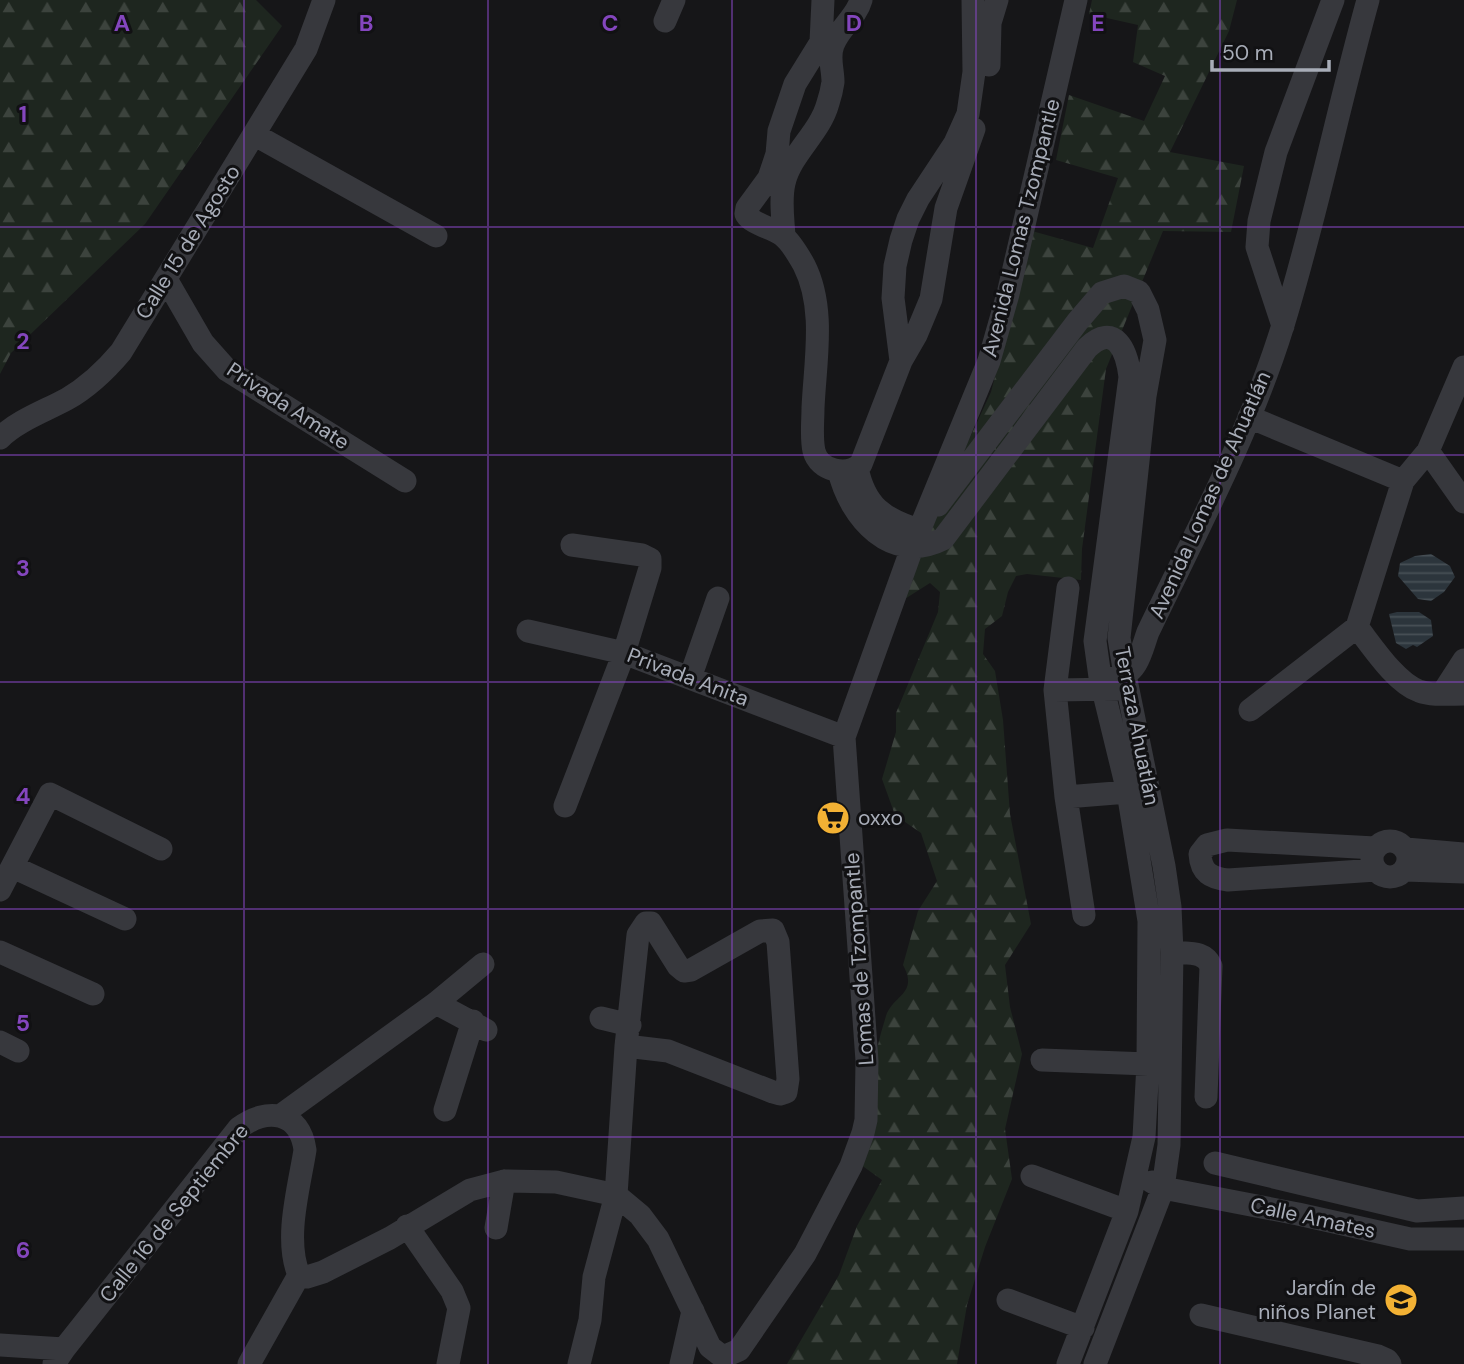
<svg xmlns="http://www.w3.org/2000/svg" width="1464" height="1364" font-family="'DM Sans',sans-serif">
<defs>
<pattern id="forest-firs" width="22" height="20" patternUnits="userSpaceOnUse" patternTransform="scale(1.75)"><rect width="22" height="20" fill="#1e261f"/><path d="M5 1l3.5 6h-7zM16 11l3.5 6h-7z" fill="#3c433d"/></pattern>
<pattern id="water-rules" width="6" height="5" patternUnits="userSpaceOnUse" patternTransform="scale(1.75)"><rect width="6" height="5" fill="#2c353c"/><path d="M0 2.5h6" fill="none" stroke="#485056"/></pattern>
</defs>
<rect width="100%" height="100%" fill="#161618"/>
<path fill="url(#forest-firs)" d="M0 0H256L282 26 145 224 11 353 0 374Z
M1092 0H1237L1229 31 1170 152 1244 166 1231 232 1163 231 1106 369 1082 549 1081 580 1027 574 1016 576 1008 592 1002 616 985 629 983 654 995 671 1003 720 1010 814 1031 924 1005 965 1010 1007 1022 1054 1005 1129 1012 1179 985 1247 967 1305 957 1364H787L839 1275 857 1226 882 1180 857 1162C866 1114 871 1062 886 1016 893 995 919 994 903 965L918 911 937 881 921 833 895 815 882 779 896 732V713L938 612 940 592 930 583 900 602 907 574 991 392 1032 231 1093 248 1118 178 1056 160 1069 95 1144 121 1165 76 1133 62 1138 25 1089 14Z"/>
<path fill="url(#water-rules)" d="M1431 554 1450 566 1455 577 1444 592 1431 601 1418 599 1398 576 1400 563 1415 556Z
M1397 612H1419L1431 620 1433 636 1417 647 1413 645 1406 649 1396 643 1389 614Z"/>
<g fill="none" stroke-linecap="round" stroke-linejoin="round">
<path stroke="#37383d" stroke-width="23" d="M823 0 821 42 795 84 779 131 777 154 769 178 747 208 746 214C753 225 771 227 782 235 790 241 799 256 804 265 826 308 815 362 813 408 813 421 811 438 814 451 819 471 847 477 861 464L901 361 893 298 895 266 901 240 908 219 918 199 955 143 968 114 974 72 973 0
M665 21 674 0
M989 65 990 23 997 0
M255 135 436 236
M784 236C783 219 780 200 784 183 791 153 820 133 828 103 830 97 832 89 833 82 833 69 828 57 833 45 839 28 856 18 861 0
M166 279 203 343 227 370 405 481
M1283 326 1257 247 1259 221 1276 152 1333 0
M901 361 916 335 931 299 946 208 974 129
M1249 417 1403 481
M0 438C17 421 45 411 67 399 88 387 105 371 121 352L306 49 324 0
M1428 451 1464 502
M857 468C865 506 883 519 919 530
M839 471C850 518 892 565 943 539L1087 348C1115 321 1127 351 1130 377L1095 641 1100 677 1128 792 1149 921 1148 1064 1144 1137 1127 1211 1068 1364
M938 505 1078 321 1102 293 1124 286 1139 292 1148 310 1155 340 1145 396 1119 638 1125 675 1164 866 1170 907 1172 952 1169 1145 1163 1188 1095 1364
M1068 588 1055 690 1066 797 1084 915
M1357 627 1403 481 1428 451 1464 367
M1357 627C1372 646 1396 683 1419 691 1432 696 1450 694 1464 694
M528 631 624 653 844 737
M1118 676C1138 674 1142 648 1148 632 1196 532 1250 432 1283 325 1316 218 1338 108 1368 0
M690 678 718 598
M1055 690 1118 689
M1442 694 1464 660
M1250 710 1357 627
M1066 797 1128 792
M565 806 624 653 650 568V559L642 555 572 545
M1372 859a18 18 0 1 1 36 0a18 18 0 1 1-36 0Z
M1375 848 1227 840 1207 845 1200 854C1201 873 1211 878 1228 880L1376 870
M1406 849 1464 854
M13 867 125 919
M1405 870 1464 872
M0 890 50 794 161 849
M0 952 93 994
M1172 952C1187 954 1204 950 1211 966L1206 1097
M436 1003 486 1030
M601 1018 630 1025
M0 1042 18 1051
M1042 1060 1148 1064
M445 1110 473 1021
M280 1116 436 1003 483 964
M1215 1163 1417 1211 1464 1208
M1032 1176 1127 1211
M1152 1182 1163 1188 1298 1214 1410 1239H1464
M407 1226 452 1291 459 1308 448 1364
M496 1228 504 1181
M1008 1300 1083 1328
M1201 1315 1378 1356 1387 1360 1390 1364
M0 1345 64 1349
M54 1364 64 1349 239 1128C267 1107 300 1111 305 1150 299 1188 284 1239 299 1275L307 1277 323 1272 390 1238 470 1190 504 1181 556 1182 616 1195 640 1215 658 1239 710 1347 723 1357 739 1350 805 1254 851 1166 863 1133 866 1120 867 1061 844 737 912 548 989 361 1008 294 1076 0
M249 1364 299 1275
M579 1364 590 1320 594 1277 616 1195 626 1046 638 935 646 923H651L678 966 684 971 691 970 760 931 773 930 778 942 788 1079 786 1092 780 1094 773 1092 668 1051 626 1046
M681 1364 693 1311"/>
</g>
<path fill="none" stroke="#8446be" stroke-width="2" stroke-opacity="0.55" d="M244 0V1364M488 0V1364M732 0V1364M976 0V1364M1220 0V1364M0 227H1464M0 455H1464M0 682H1464M0 909H1464M0 1137H1464"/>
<defs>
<symbol id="supermarket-disc" viewBox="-11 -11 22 22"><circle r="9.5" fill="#f2b134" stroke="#111113"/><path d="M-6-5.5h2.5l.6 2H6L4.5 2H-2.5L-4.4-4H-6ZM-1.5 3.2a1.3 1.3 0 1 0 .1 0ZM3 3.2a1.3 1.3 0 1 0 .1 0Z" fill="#111"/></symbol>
<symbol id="university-disc" viewBox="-11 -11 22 22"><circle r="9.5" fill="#f2b134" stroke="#111113"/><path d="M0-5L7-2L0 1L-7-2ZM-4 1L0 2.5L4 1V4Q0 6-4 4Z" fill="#111"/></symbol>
</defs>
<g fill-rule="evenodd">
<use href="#supermarket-disc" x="814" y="799" width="38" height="38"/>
<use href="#university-disc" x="1382" y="1281" width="38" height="38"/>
</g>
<g text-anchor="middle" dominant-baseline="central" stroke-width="6" stroke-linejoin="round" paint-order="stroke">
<g font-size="21" fill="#a8adb8" stroke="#111113">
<text transform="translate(1021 228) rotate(-76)">Avenida Lomas Tzompantle</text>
<text transform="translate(188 242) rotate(-58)">Calle 15 de Agosto</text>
<text transform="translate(288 406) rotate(33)">Privada Amate</text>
<text transform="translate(1210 495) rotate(-66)">Avenida Lomas de Ahuatlán</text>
<text transform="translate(688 677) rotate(21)">Privada Anita</text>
<text transform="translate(1137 726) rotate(79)">Terraza Ahuatlán</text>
<text transform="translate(859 959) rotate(-94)">Lomas de Tzompantle</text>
<text transform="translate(174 1213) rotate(-51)">Calle 16 de Septiembre</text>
<text transform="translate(1313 1218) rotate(12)">Calle Amates</text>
</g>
<g font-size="21" fill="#a8adb8" stroke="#111113" text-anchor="start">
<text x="858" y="818">oxxo</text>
<text x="1376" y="1288" text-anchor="end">Jardín de<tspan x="1376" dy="24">niños Planet</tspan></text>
</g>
</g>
<g font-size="23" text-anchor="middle" font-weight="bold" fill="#8446be" stroke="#111113" stroke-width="6" stroke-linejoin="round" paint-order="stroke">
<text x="122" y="31">A</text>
<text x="366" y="31">B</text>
<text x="610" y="31">C</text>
<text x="854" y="31">D</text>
<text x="1098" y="31">E</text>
<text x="23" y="122">1</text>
<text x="23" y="349">2</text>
<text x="23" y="576">3</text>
<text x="23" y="804">4</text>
<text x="23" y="1031">5</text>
<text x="23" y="1258">6</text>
</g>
<path d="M1212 60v10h117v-10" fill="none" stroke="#a8adb8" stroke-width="3.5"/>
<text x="1222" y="60" font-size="21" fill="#a8adb8" stroke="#111113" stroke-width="5" paint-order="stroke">50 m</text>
</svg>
